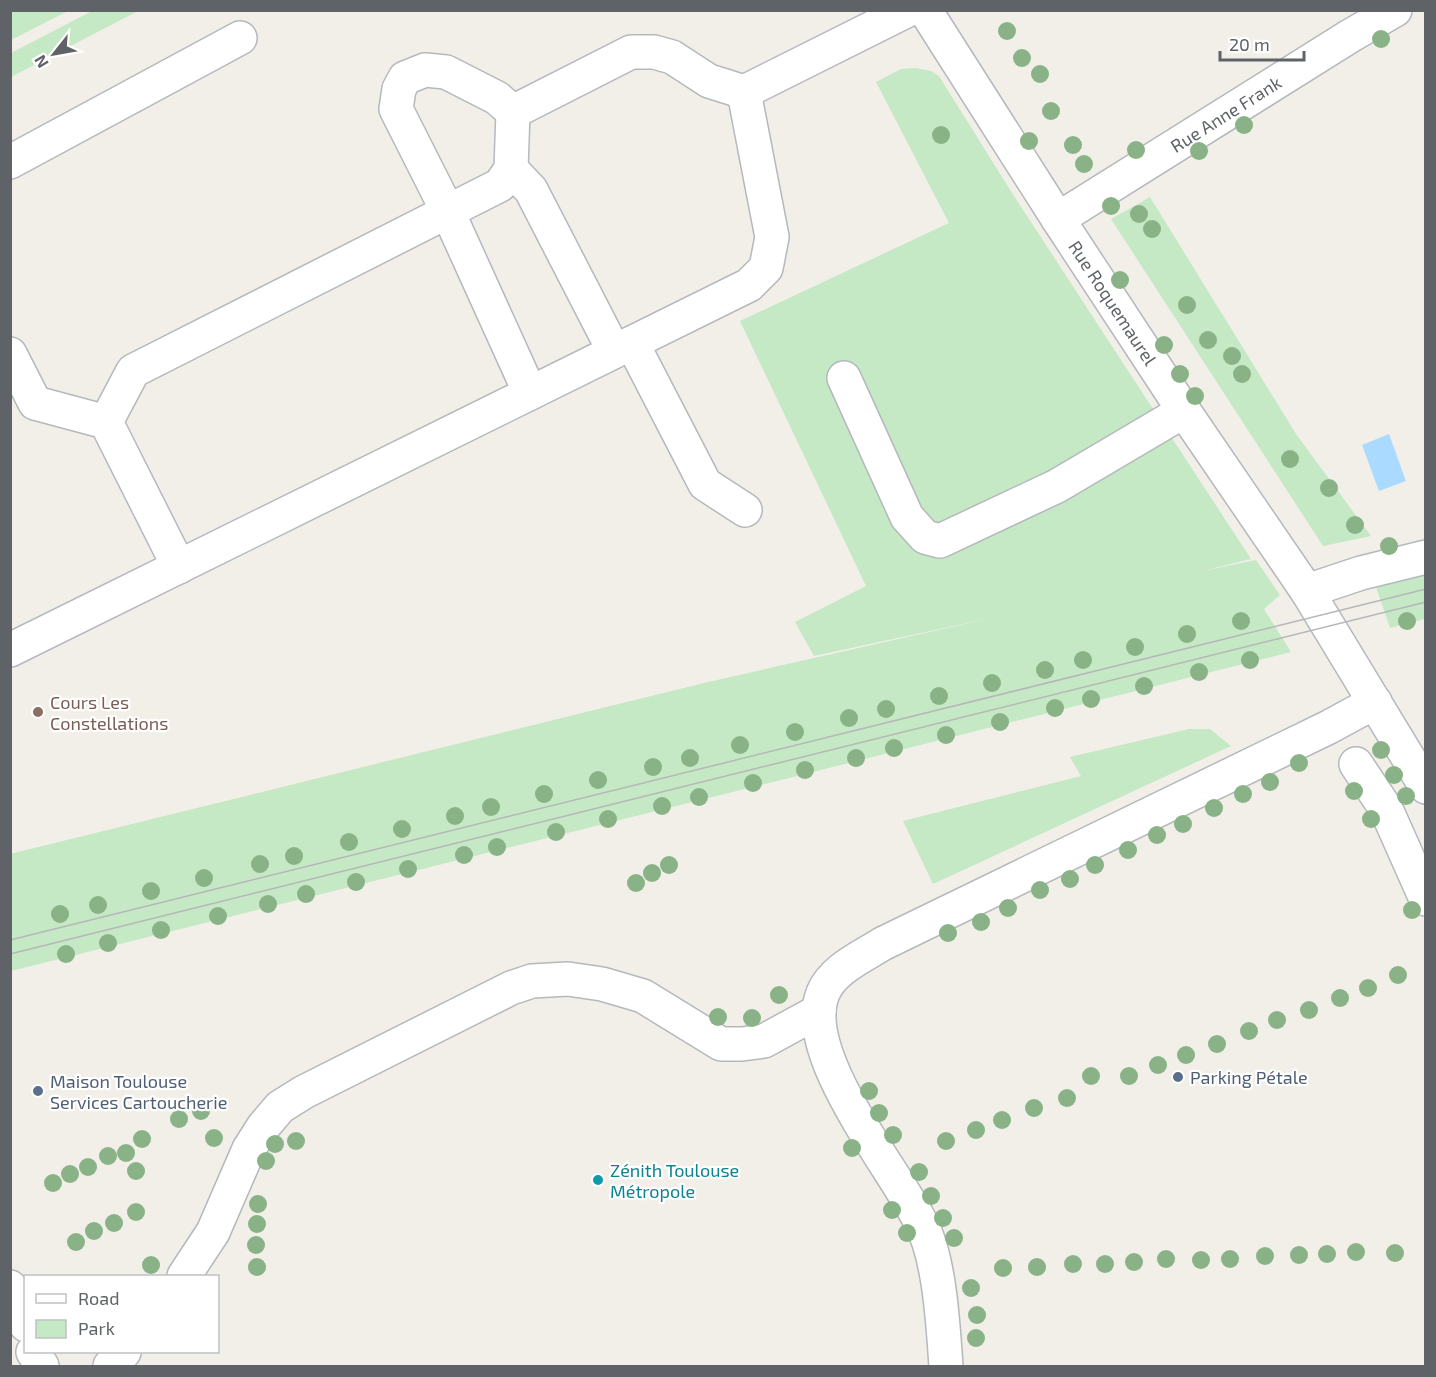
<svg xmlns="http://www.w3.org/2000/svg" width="1436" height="1377" font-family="'Exo 2',sans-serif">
<rect width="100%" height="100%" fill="#f1efe8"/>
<path fill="#c5e8c5" d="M11 10H68V11L11 40Z
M94 10 138 11 11 77V53Z
M915 68 931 71 939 76 1012 193 1251 559 1202 571 1256 560 1280 595 1264 609 1291 652 777 781 11 971 10 854 704 683 1000 616 814 656 795 622 866 586 740 321 949 223 876 82 901 69Z
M1150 197 1296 434 1371 536 1323 546 1111 219Z
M1425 568V619L1390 628 1374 581Z
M1189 729H1210L1231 746 933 884 903 821 1081 776 1070 757Z"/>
<path fill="#aadaff" d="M1389 434 1406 481 1379 491 1362 445Z"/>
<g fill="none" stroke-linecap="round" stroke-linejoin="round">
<defs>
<g id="minor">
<path id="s1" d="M925 10 1058 219 1184 411 1307 591 1426 787"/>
<path d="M513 112 497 98 446 72 425 70 405 78 399 89 396 109 447 210 530 393"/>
<path d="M10 162 240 38"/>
<path d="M511 169 531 190 614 351"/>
<path id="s2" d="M1058 219 1350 36 1395 10"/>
<path d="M632 343 705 484 745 510"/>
<path d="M10 354 35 403 106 422"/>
<path d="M844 378 907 517 925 537 940 541 1057 486 1184 411"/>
<path d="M179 567 106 422 133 371 500 185 511 169 513 112 631 52H654L672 57 709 81 744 92 908 10"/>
<path d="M1307 591 1361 573 1426 557"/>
<path d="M10 650 749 285 766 268 772 237 744 92"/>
<path d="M1356 764 1386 809 1426 899"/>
<path d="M184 1276 213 1232 249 1149 263 1127 280 1107 304 1092 511 988 532 981 568 979 602 984 643 996 721 1044H742L764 1041 819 1011"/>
<path d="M10 1287 26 1325"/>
<path d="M33 1352 42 1366"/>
<path d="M110 1366 124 1352"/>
<path d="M946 1366C943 1325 940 1260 921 1223 895 1169 798 1054 823 993 833 969 862 957 882 944L1329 727 1375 702"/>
</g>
</defs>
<use href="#minor" stroke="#b5b8bc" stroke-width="36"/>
<use href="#minor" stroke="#fff" stroke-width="33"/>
<path stroke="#b6b7b8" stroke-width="1.5" d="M10 940 1426 589
M10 954 1426 602"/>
</g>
<g fill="#89b387">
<circle cx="1007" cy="31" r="9"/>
<circle cx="1381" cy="39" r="9"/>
<circle cx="1022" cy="58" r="9"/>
<circle cx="1040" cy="74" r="9"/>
<circle cx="1051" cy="111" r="9"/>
<circle cx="1244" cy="125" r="9"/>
<circle cx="941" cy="135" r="9"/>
<circle cx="1029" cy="141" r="9"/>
<circle cx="1073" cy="145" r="9"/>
<circle cx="1136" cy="150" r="9"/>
<circle cx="1199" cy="151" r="9"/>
<circle cx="1084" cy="164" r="9"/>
<circle cx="1111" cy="206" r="9"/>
<circle cx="1139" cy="214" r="9"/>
<circle cx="1152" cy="229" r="9"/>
<circle cx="1120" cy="280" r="9"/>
<circle cx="1187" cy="305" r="9"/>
<circle cx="1208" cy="340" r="9"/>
<circle cx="1164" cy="345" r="9"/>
<circle cx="1232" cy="356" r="9"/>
<circle cx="1180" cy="374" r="9"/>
<circle cx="1242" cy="374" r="9"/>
<circle cx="1195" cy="396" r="9"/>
<circle cx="1290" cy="459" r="9"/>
<circle cx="1329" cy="488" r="9"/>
<circle cx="1355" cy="525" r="9"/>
<circle cx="1389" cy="546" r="9"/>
<circle cx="1241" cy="621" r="9"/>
<circle cx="1407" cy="621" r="9"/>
<circle cx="1187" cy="634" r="9"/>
<circle cx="1135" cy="647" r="9"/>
<circle cx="1083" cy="660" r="9"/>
<circle cx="1250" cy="660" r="9"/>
<circle cx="1045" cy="670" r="9"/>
<circle cx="1199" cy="672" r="9"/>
<circle cx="992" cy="683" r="9"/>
<circle cx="1144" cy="686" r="9"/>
<circle cx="939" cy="696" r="9"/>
<circle cx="1091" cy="699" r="9"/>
<circle cx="1055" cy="708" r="9"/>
<circle cx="886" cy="709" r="9"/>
<circle cx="849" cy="718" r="9"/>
<circle cx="1000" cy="722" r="9"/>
<circle cx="795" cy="732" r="9"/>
<circle cx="946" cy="735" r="9"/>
<circle cx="740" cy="745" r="9"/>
<circle cx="894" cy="748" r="9"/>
<circle cx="1381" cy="750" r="9"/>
<circle cx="690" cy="758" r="9"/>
<circle cx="856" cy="758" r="9"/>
<circle cx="1299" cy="763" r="9"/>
<circle cx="653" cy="767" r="9"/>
<circle cx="805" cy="770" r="9"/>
<circle cx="1394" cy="775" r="9"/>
<circle cx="598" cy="780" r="9"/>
<circle cx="1270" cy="782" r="9"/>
<circle cx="753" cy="783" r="9"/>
<circle cx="1354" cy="791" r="9"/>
<circle cx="544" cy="794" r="9"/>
<circle cx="1243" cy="794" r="9"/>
<circle cx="1406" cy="796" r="9"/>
<circle cx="699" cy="797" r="9"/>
<circle cx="662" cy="806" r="9"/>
<circle cx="491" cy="807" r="9"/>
<circle cx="1214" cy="808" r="9"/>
<circle cx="455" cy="816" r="9"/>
<circle cx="608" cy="819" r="9"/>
<circle cx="1371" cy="819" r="9"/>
<circle cx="1183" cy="824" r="9"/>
<circle cx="402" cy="829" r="9"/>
<circle cx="556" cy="832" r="9"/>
<circle cx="1157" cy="835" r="9"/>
<circle cx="349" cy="842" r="9"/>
<circle cx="497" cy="847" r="9"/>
<circle cx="1128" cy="850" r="9"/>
<circle cx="464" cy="855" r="9"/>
<circle cx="294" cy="856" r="9"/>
<circle cx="260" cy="864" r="9"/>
<circle cx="669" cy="865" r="9"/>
<circle cx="1095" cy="865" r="9"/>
<circle cx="408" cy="869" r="9"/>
<circle cx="652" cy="873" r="9"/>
<circle cx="204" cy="878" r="9"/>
<circle cx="1070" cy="879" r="9"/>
<circle cx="356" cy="882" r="9"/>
<circle cx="636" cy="883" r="9"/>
<circle cx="1040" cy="890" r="9"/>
<circle cx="151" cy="891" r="9"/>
<circle cx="306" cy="894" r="9"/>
<circle cx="268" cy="904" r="9"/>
<circle cx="98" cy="905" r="9"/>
<circle cx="1008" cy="908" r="9"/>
<circle cx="1412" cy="910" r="9"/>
<circle cx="60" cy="914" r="9"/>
<circle cx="218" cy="916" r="9"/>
<circle cx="981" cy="922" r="9"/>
<circle cx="161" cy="930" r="9"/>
<circle cx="948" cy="933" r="9"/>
<circle cx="108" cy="943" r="9"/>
<circle cx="66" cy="954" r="9"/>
<circle cx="1398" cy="975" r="9"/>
<circle cx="1368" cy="988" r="9"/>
<circle cx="779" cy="995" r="9"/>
<circle cx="1340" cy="998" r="9"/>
<circle cx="1309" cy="1010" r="9"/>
<circle cx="718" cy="1017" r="9"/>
<circle cx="752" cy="1018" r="9"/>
<circle cx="1277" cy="1020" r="9"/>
<circle cx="1249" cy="1031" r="9"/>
<circle cx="1217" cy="1044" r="9"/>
<circle cx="1186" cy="1055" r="9"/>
<circle cx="1158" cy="1065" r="9"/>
<circle cx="1091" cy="1076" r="9"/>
<circle cx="1129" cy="1076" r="9"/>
<circle cx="869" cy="1091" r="9"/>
<circle cx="1067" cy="1098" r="9"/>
<circle cx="1034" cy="1108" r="9"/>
<circle cx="201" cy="1111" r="9"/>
<circle cx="879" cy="1113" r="9"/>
<circle cx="179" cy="1119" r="9"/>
<circle cx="1002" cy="1120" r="9"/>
<circle cx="976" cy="1130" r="9"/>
<circle cx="893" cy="1135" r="9"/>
<circle cx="214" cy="1138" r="9"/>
<circle cx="142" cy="1139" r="9"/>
<circle cx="296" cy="1141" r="9"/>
<circle cx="946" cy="1141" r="9"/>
<circle cx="275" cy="1144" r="9"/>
<circle cx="852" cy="1148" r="9"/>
<circle cx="126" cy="1153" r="9"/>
<circle cx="108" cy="1156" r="9"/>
<circle cx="266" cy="1161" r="9"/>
<circle cx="88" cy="1167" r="9"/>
<circle cx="136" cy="1171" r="9"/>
<circle cx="919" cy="1172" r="9"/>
<circle cx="70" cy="1174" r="9"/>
<circle cx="53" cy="1183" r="9"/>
<circle cx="931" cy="1196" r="9"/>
<circle cx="258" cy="1204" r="9"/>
<circle cx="892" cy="1210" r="9"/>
<circle cx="136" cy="1212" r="9"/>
<circle cx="943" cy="1218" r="9"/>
<circle cx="114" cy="1223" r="9"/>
<circle cx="257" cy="1224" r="9"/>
<circle cx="94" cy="1231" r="9"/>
<circle cx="907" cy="1233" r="9"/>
<circle cx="954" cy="1238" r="9"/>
<circle cx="76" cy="1242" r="9"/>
<circle cx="256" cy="1245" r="9"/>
<circle cx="1356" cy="1252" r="9"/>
<circle cx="1395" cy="1253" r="9"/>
<circle cx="1327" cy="1254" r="9"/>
<circle cx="1299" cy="1255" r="9"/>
<circle cx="1265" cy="1256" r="9"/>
<circle cx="1166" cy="1259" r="9"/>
<circle cx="1230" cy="1259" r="9"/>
<circle cx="1201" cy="1260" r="9"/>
<circle cx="1134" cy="1262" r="9"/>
<circle cx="1073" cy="1264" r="9"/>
<circle cx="1105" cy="1264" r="9"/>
<circle cx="151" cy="1265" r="9"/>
<circle cx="257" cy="1267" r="9"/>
<circle cx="1037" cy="1267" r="9"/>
<circle cx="1003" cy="1268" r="9"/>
<circle cx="971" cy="1288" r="9"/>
<circle cx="977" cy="1315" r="9"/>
<circle cx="976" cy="1338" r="9"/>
</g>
<circle fill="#8d6e63" stroke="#fff" stroke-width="2" cx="38" cy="712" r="6"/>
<g fill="#5c6f8a" stroke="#fff" stroke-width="2">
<circle cx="1178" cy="1077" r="6"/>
<circle cx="38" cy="1091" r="6"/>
</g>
<circle fill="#0f9aa8" stroke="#fff" stroke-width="2" cx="598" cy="1180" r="6"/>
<g text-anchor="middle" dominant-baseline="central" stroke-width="4.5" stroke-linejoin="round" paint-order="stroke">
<g font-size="18" fill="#5f6368" stroke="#fff">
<text stroke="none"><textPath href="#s2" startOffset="198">Rue Anne Frank</textPath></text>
<text stroke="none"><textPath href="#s1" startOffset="348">Rue Roquemaurel</textPath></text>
</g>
<g font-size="18" fill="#785e54" stroke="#fff" text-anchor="start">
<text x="50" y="702">Cours Les<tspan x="50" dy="21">Constellations</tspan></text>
</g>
<g font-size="18" fill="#4e5e75" stroke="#fff" text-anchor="start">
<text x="1190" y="1077">Parking Pétale</text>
<text x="50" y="1081">Maison Toulouse<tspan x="50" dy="21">Services Cartoucherie</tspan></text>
</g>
<g font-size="18" fill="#0d838f" stroke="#fff" text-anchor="start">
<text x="610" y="1170">Zénith Toulouse<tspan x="610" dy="21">Métropole</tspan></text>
</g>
</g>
<rect width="1436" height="1377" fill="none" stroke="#5f6368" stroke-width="24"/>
<rect x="24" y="1275" width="195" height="78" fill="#ffffff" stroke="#bfc1c3" stroke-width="1.5"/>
<rect x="36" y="1294" width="30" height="9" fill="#ffffff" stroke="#bfc1c3" stroke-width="1.5"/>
<text x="78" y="1305" font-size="18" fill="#5f6368">Road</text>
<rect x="36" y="1320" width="30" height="18" fill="#c5e8c5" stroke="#bfc1c3" stroke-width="1.5"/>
<text x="78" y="1335" font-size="18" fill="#5f6368">Park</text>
<g transform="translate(54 54) rotate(239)" stroke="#ffffff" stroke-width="4.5" paint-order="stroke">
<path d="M0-4.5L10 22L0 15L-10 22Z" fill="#5f6368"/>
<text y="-9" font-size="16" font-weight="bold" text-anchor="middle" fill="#5f6368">N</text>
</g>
<path d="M1220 51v9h84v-9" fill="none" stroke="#5f6368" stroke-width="3"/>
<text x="1229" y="51" font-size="18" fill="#5f6368" stroke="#ffffff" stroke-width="4.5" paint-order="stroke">20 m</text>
</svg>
